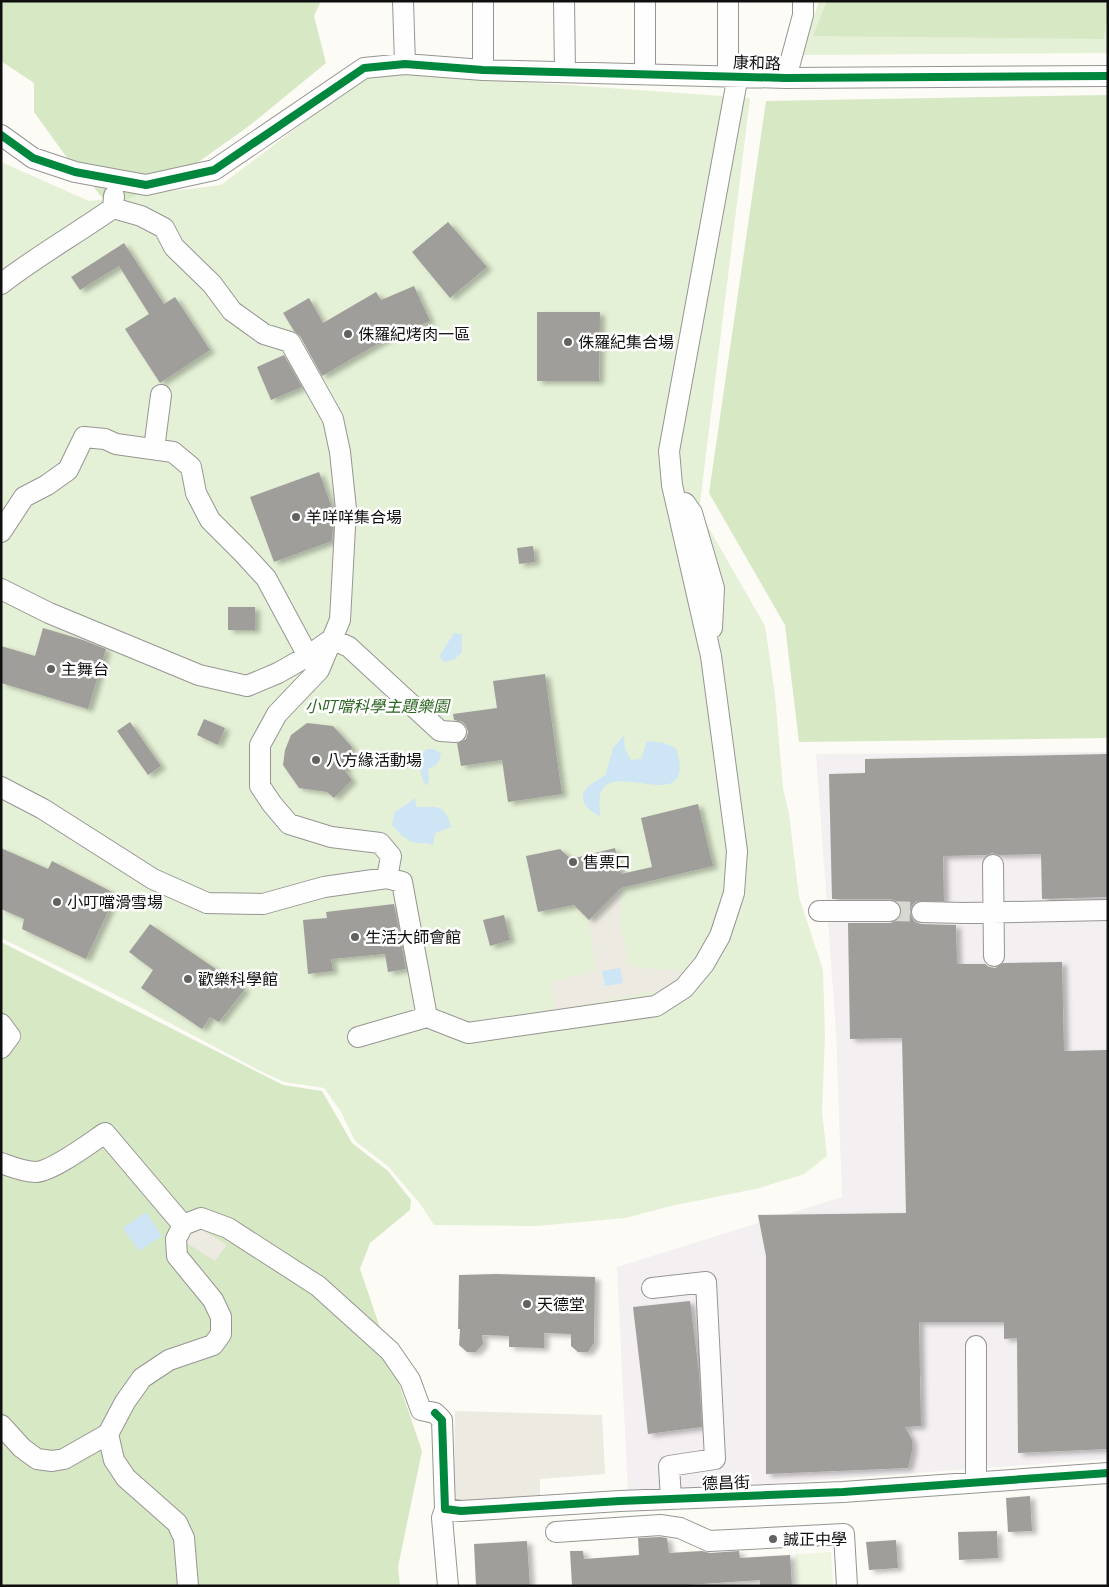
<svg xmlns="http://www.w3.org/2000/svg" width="1109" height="1587" font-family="'Crimson Pro','Noto Sans TC',serif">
<defs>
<filter id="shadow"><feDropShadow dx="5" dy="3" stdDeviation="2.5" flood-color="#0004"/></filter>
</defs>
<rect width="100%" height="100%" fill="#fcfbf5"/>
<path fill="#f4eff1" d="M1108 752V1459L628 1494 617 1267 842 1197 836 1032 816 754Z"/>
<path fill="#e5f1d6" d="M819 1H1108V53L801 55Z
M371 71 750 98 699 511 765 626 775 695 783 788 789 814 799 897 823 970 825 1037 822 1112 827 1156 804 1174 760 1188 671 1206 625 1218 537 1226 434 1225 421 1205 388 1166 355 1141 341 1112 324 1088 284 1082 262 1072 132 1003 1 938V162L89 201 221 185Z"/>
<path fill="#d6e8c4" d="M1 1H321L314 16 326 63 249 126 176 178 109 207 87 178 65 155 34 112V83L1 61Z
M827 1H1108V4L1104 39 813 36Z
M1108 95V738L799 742 785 625 709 493 766 101Z
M1 942 283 1085 322 1091 352 1143 388 1171 411 1200 410 1210 370 1243 360 1269 422 1451 398 1567 400 1586H1Z"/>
<path fill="#eef5e0" d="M831 1552 833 1586H797L795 1554Z"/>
<path fill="#eceae1" d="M621 888V907L619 920 630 966 686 972 667 989 555 1011 551 982 595 971 589 920Z
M199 1228 227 1245 215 1261 185 1242 187 1234Z
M455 1411 602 1415 605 1474 540 1479V1500L454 1502Z"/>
<path fill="#cde5f4" d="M454 633 462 634V652L455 659 445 662 439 657Z
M624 735 625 749 631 760 641 759 647 741 664 743 676 748C697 815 623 766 604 787 597 795 600 807 600 816 590 812 577 801 586 789 591 783 600 779 606 774L613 748Z
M426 749H433L441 753C440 762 437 765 428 769L429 780 427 786C421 780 418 764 420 756 421 755 425 750 426 749Z
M415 798 416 807C438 807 445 804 451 827L435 833 433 845C426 842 422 844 416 843 406 841 398 832 392 825L394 813Z
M620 968 623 983 605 986 602 971Z
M146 1212 162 1236 139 1251 123 1228Z"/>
<path fill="#a09e9a" filter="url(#shadow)" d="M448 222 487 267 450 298 412 252Z
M124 243 164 304 175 297 210 350 160 383 125 329 149 314 119 266 80 290 71 277Z
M414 286 430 321 406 331 405 328 322 376 300 336 294 331 283 313 309 298 323 323 376 292 381 300Z
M537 312H600L599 381H537Z
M284 355 302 387 271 400 257 367Z
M319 472 334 513 332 541 274 562 250 497Z
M533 546 535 562 519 564 517 548Z
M228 607H255V630H228Z
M43 628 83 640 106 649 88 709 1 683V646L35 656Z
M545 674 562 794 508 802 502 760 461 766 457 743 466 739 468 732 466 726 463 722 454 720 453 714 497 708 493 681Z
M204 719 225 728 218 745 197 735Z
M130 722 161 766 148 775 117 731Z
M307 723 333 726 352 747 345 771 352 780 334 798 327 792 299 788 283 765 285 750 291 735Z
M1108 754V897L1042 899 1041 854 999 855 992 853 987 855 943 856 944 901H917L912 905 910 912 912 918 915 922 921 924 956 925 957 964H985L989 967 995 968 1003 963 1062 962 1064 1051 1108 1050V1449L1018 1453 1017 1338 1004 1339V1322H919L921 1426 905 1427 912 1440V1451L908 1468 766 1474V1256L758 1215 906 1213 902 1038 850 1039 848 923H890L895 921 900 917 902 911 900 906 896 901 890 899H832L829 774 865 773V759Z
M698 804 713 866 621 888 589 920 574 905 538 912 526 856 560 849 571 859 615 848 621 874 652 867 641 818Z
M1 848 48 869 52 861 116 894 86 959 22 929 24 919 1 909Z
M394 904 406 969 388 972 385 954 331 959 333 971 308 974 303 920 327 918 326 912Z
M504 915 510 940 490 946 483 920Z
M150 924 245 989 219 1022 210 1017 202 1029 141 988 153 970 129 952Z
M496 1274 595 1277 594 1343 588 1352H578L571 1346V1334L544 1333V1348L509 1347V1336L482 1335 483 1344 476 1352H467L459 1345 460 1329H458L459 1275Z
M690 1301 699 1372 702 1427 648 1434 633 1307Z
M1030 1496 1032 1531 1008 1532 1006 1498Z
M997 1531 998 1558 959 1560 958 1532Z
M660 1537 667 1538 669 1553 702 1551 710 1553 739 1551 740 1558 790 1555 792 1586H760V1580L672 1586H572L570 1551H583L584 1559 639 1555 638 1538Z
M896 1540 898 1568 869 1570 866 1542Z
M527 1541 530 1586H476L474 1544Z"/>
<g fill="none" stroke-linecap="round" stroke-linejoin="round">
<path stroke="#d8d8d2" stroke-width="20" stroke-dasharray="20 10" stroke-linecap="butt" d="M890 911 922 912"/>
<defs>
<path id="minor" d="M403 1 405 64
M483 1V70
M564 1 565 72
M645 1V73
M728 75V1
M786 78 803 15V1
M1 135 33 158 75 172 146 185 214 170 364 68 405 64 483 70 786 78 1108 76
M113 208 141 216 164 228 174 247 212 284 232 311 264 334 290 342 333 419 340 452 346 509 340 620 319 670 277 714 260 745V786L272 804 289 824 331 837 380 843 391 856 387 878
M1 284C37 256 76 234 113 208L114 196
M154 449 161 395
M685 503 692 513 714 588 712 628
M1 532 24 497 47 485 68 470 84 437 105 439 116 444 173 452 191 467 196 493 210 520 243 553 266 578 308 656
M1 589 49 613 199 675 247 686 278 673 308 656 332 639 349 647 440 731 456 732
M1 787 43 809 153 879 207 903 263 904 324 887 387 878 402 882 427 1017
M993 865 994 956
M819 911H890
M922 912 964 913 1108 910
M1 1024 10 1036 1 1048
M358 1037 427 1017 468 1033 656 1006 684 988 704 964 720 936 734 893 737 851 711 656 672 485 669 451 738 75
M1 1163C12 1167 24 1172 36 1172 53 1171 90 1143 105 1133L183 1225
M652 1288 706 1282 715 1459 669 1466 671 1499
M1 1425 22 1448 37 1459 52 1461 64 1459 108 1434 125 1402 142 1378 169 1360 213 1345 221 1334V1317L213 1300 177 1256 176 1239 183 1225 201 1218 228 1228 318 1286 390 1351 410 1380 421 1410 435 1413 442 1420 445 1509 461 1511 620 1501 843 1492 1108 1473
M108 1434 114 1460 126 1478 177 1523 184 1538 188 1586
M976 1482V1346
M445 1509 442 1518 448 1586
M556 1532 660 1525 680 1528 709 1541 844 1534 847 1586"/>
</defs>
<use href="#minor" stroke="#969593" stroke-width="22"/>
<use href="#minor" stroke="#fffefe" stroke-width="20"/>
<defs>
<path id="cycleway" d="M1 135 33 158 75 172 146 185 214 170 364 68 405 64 483 70 786 78 1108 76
M435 1413 442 1420 445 1509 461 1511 620 1501 843 1492 1108 1473"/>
</defs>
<use href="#cycleway" stroke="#fff" stroke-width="11"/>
<use href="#cycleway" stroke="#00873e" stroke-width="8"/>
</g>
<g fill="#626260" stroke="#fff" stroke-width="2">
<circle cx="348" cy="334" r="5"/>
<circle cx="568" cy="342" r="5"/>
<circle cx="296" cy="517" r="5"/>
<circle cx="51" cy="669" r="5"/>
<circle cx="316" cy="760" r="5"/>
<circle cx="573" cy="862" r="5"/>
<circle cx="57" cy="902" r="5"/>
<circle cx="355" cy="937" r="5"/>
<circle cx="188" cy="979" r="5"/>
<circle cx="527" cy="1304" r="5"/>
<circle cx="773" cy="1539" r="5"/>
</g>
<g text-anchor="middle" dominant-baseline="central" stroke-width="5" stroke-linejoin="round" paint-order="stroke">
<g font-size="16" fill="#0f0f0f" stroke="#fff">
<text transform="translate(757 63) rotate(2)">康和路</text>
<text transform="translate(726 1483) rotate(-2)">德昌街</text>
</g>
<g font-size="16" fill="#0f0f0f" stroke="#fff" text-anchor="start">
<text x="358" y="334">侏羅紀烤肉一區</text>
<text x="578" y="342">侏羅紀集合場</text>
<text x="306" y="517">羊咩咩集合場</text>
<text x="61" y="669">主舞台</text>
<text x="326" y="760">八方緣活動場</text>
<text x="583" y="862">售票口</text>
<text x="67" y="902">小叮噹滑雪場</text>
<text x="365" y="937">生活大師會館</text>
<text x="198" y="979">歡樂科學館</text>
<text x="537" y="1304">天德堂</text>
<text x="783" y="1539">誠正中學</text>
</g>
<g font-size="16" font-style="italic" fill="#2d6621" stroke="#fff">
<text x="377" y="706">小叮噹科學主題樂園</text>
</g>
</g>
<rect width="1109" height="1587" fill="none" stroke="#0f0f0f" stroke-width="5"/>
</svg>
